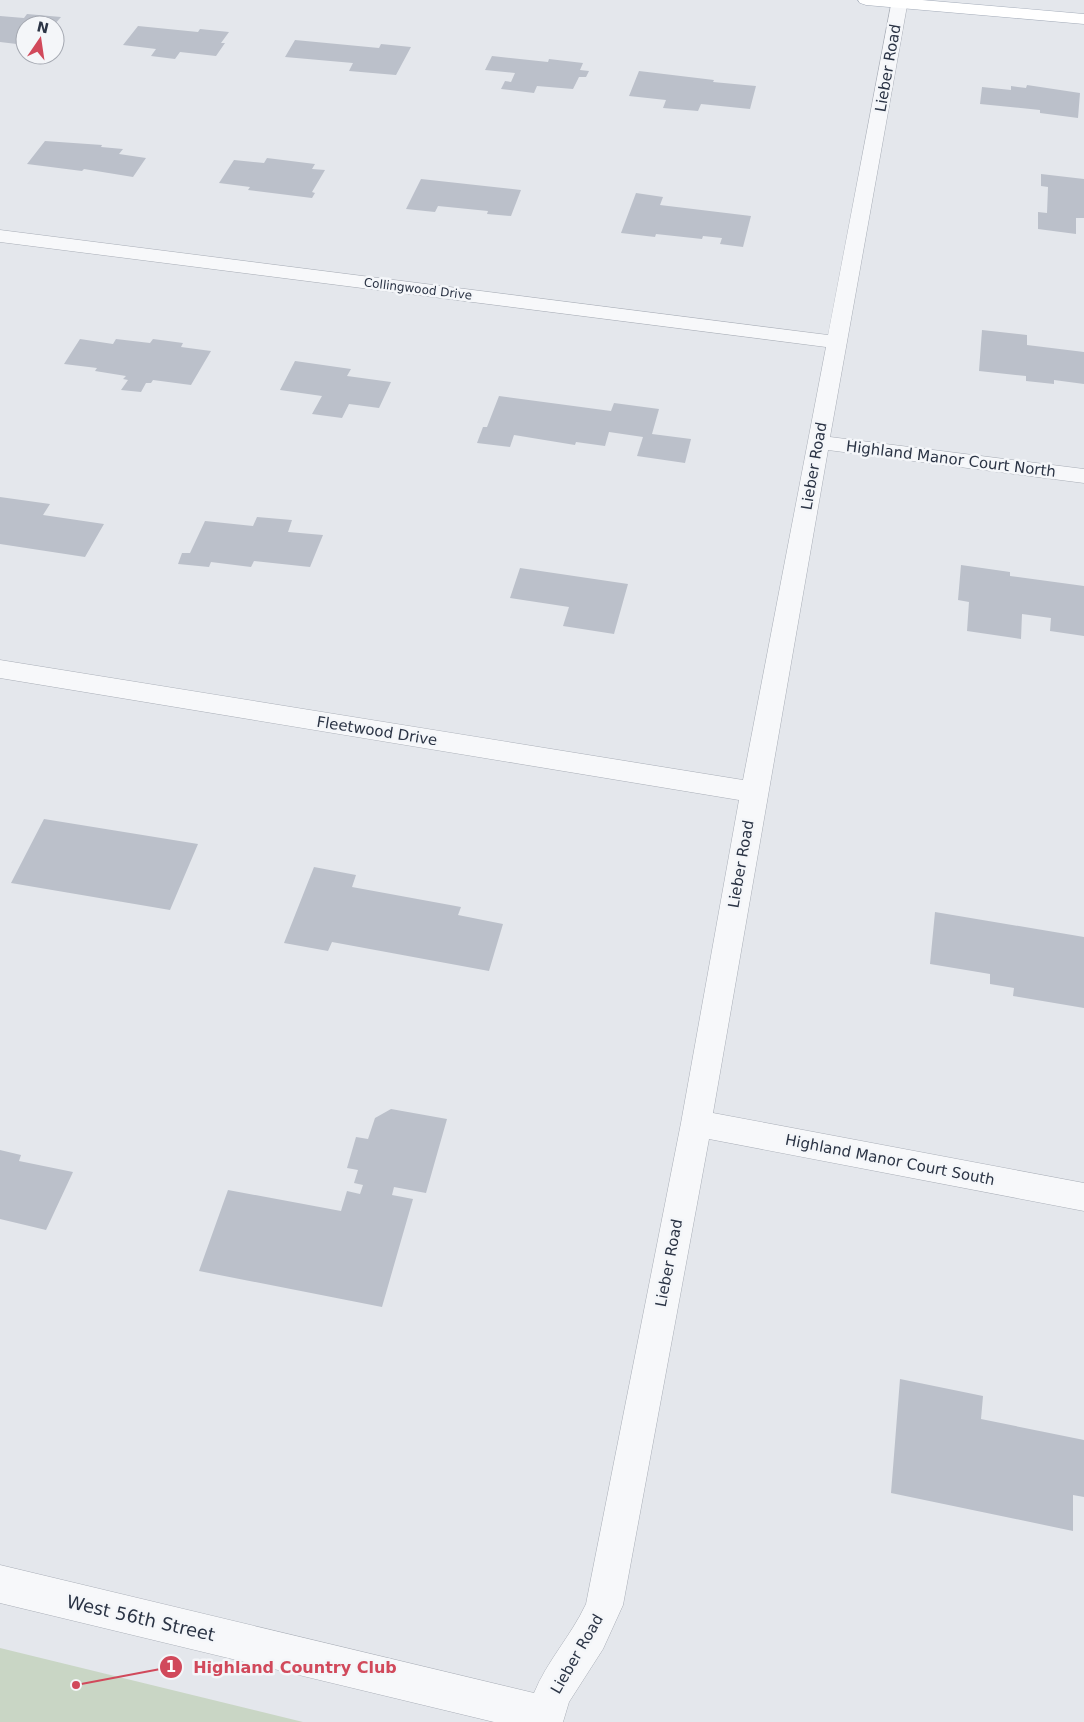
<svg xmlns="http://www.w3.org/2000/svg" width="1084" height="1722" font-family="'DejaVu Sans',sans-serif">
<rect width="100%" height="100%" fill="#e4e7ec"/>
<path fill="#c9d6c5" d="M0 1648 303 1722H0Z"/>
<path fill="#bbc0ca" d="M27 14 61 17 54 25H25V45L0 42V16L24 18Z
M138 26 198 32 200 29 229 32 221 43H225L216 56 180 52 175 59 151 56 156 49 123 45Z
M295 40 379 48 381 44 411 47 396 75 349 71 353 63 285 57Z
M492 56 548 62 549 59 583 63 580 70 589 71 586 77H579L573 89 537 86 534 93 501 89 505 81 511 82 515 73 485 70Z
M639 71 714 80 713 82 756 86 750 109 701 104 698 111 663 108 666 100 629 96Z
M1027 85 1080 93 1078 118 1040 113V110L980 104 982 87 1011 90V86L1026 88Z
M45 141 102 145 101 147 123 149 119 154 146 158 133 177 84 169 82 171 27 164Z
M267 158 315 164 312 169 325 170 312 192 315 193 312 198 248 190 250 187 219 183 234 160 264 163Z
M1041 174 1084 179V218H1076V234L1038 229V212L1047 213 1048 187 1041 186Z
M421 179 521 190 511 216 487 214 488 211 438 206 435 212 406 209Z
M636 193 663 197 660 205 751 216 743 247 720 244 722 238 703 236 702 239 656 234 655 237 621 233Z
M982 330 1027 335V345L1084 352V384L1054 380V384L1026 381V376L979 371Z
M80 339 113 344 116 339 150 343 153 339 183 343 181 347 211 351 191 385 153 380 151 383H146L141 392 121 390 128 380 123 379 126 376 95 371 97 368 64 364Z
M295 361 351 369 347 376 391 382 379 408 349 404 342 418 312 414 322 396 280 390Z
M499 396 611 411 614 403 659 409 652 434 691 439 685 463 637 456 643 437 609 432 605 446 576 442 575 445 514 435 510 447 477 443 483 427H487Z
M0 497 50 504 43 515 104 524 85 557 0 544Z
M257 517 292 520 288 532 323 535 310 567 254 561 251 567 211 562 209 567 178 564 182 553H190L205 521 253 526Z
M961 565 1010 572V576L1084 586V636L1050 631 1051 618 1022 614 1021 639 967 631 969 602 958 600Z
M520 568 628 584 614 634 563 626 569 607 510 598Z
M44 819 198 844 170 910 11 883Z
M314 867 356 875 352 887 461 907 458 915 503 924 489 971 332 942 328 951 284 943Z
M935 912 1084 937V1008L1013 996 1014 988 990 984V974L930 964Z
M391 1109 447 1119 426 1193 394 1187 392 1195 413 1199 382 1307 199 1271 228 1190 341 1211 347 1191 360 1194 363 1185 354 1183 358 1170 347 1168 356 1137 368 1139 375 1118Z
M0 1150 21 1155 19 1161 73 1172 46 1230 0 1219Z
M900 1379 983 1396 981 1419 1084 1440V1497L1073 1495V1531L891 1493Z"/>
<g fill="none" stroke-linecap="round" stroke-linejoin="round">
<defs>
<path id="street" d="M892 0H908L830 437 1084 469V483L828 450 713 1113 1084 1183V1211L709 1139 623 1605 603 1649 569 1702 563 1722H494L0 1603V1565L534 1693C547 1661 571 1636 586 1604L681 1123 739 800 0 678V660L743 780 826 347 0 242V230L828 335Z"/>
<path id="primary" d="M858 0H922L1084 14V24L866 5 860 3Z"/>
</defs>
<use href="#street" stroke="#a9aeb7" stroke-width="1"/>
<use href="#primary" stroke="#a3abb8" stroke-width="1"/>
<use href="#street" fill="#f7f8fa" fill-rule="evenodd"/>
<use href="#primary" fill="#fff" fill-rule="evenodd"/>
</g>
<g text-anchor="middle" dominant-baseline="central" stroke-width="5" stroke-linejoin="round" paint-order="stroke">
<g font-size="12" fill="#2b3445" stroke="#f4f6f9">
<text transform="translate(418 289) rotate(7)">Collingwood Drive</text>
</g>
<g font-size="15" fill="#2b3445" stroke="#f4f6f9">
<text transform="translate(888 68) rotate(-80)">Lieber Road</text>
<text transform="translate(951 459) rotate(7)">Highland Manor Court North</text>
<text transform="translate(814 466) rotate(-80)">Lieber Road</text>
<text transform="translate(377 731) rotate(9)">Fleetwood Drive</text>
<text transform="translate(741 864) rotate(-80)">Lieber Road</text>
<text transform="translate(890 1160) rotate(11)">Highland Manor Court South</text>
<text transform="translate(669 1263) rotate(-79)">Lieber Road</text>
<text transform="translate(577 1654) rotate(-60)">Lieber Road</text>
</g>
<g font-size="18" fill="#2b3445" stroke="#f4f6f9">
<text transform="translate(141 1618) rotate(13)">West 56th Street</text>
</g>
</g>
<path fill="none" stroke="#d1495b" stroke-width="2" d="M76 1685L171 1667"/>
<g fill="#d1495b" stroke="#f4f6f9" stroke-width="2">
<circle cx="76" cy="1685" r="5"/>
<circle cx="171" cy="1667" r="12"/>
</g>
<g font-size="15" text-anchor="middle" font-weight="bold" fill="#fff">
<text x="171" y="1672">1</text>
</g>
<g font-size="16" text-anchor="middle" font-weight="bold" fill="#d1495b" stroke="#f4f6f9" stroke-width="5" stroke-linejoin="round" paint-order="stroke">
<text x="295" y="1673">Highland Country Club</text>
</g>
<g transform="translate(40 40) rotate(13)"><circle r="24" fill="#f4f6f9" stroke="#a4a8b1"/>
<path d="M0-4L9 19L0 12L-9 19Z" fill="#d1495b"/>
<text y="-8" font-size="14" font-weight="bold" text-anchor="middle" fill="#2b3445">N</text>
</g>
</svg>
